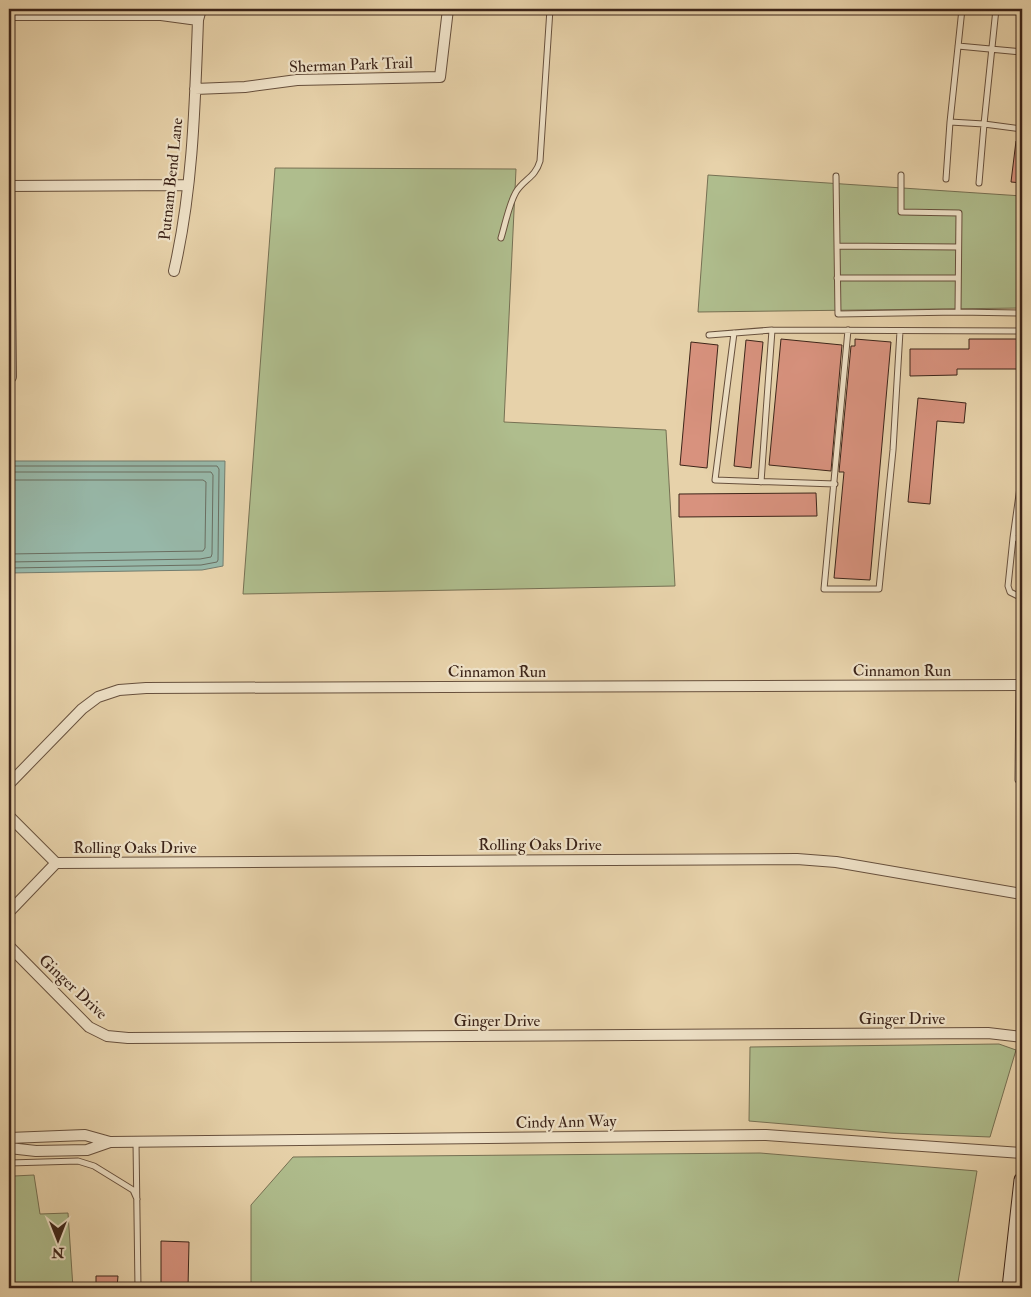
<svg xmlns="http://www.w3.org/2000/svg" width="1031" height="1297" font-family="'IM FELL Double Pica',serif">
<rect width="100%" height="100%" fill="#e7d2aa"/>
<filter id="stains"><feTurbulence type="fractalNoise" baseFrequency=".004" numOctaves="4"/><feColorMatrix values="0 0 0 0 .2 0 0 0 0 .09 0 0 0 0 .02 0 0 0 .5 -.17"/></filter>
<radialGradient id="worn" r=".72"><stop offset=".6" stop-color="#630" stop-opacity="0"/><stop offset="1" stop-color="#630" stop-opacity=".3"/></radialGradient>
<path fill="#afbd8d" stroke="#767053" d="M275 168 516 169 504 422 666 430 675 586 243 594Z
M708 175 1022 196V308L698 312Z
M999 1044 1016 1050 990 1137 891 1133 749 1121 750 1047Z
M760 1153 977 1171 957 1288H251V1205L293 1157Z
M34 1175 40 1214 68 1213 73 1288H15L14 1176Z"/>
<path fill="#97b8a9" stroke="#737d6f" d="M9 461H225L223 566 202 570 9 573Z"/>
<g fill="none" stroke-linecap="round" stroke-linejoin="round">
<path stroke="#6a6e61" stroke-width="1" d="M9 466H217L219 469 218 560 217 562 201 565 9 568
M9 472H211L213 475 212 554 211 557 200 559 9 562
M9 480H203L206 482 205 548 203 551 9 554"/>
</g>
<path fill="#d8927e" stroke="#3c2419" d="M1016 141H1022V183L1011 182Z
M781 339 842 345 831 471 769 465Z
M855 339 891 342 870 580 834 578 844 472H839L851 346H855Z
M969 339H1022V369H957V375L910 376V349H969Z
M746 340 763 342 751 468 734 466Z
M691 342 718 345 707 468 680 465Z
M918 398 966 403 964 423 937 421 930 504 908 502Z
M816 493 817 516 679 517V494Z
M161 1241 189 1242 188 1288H161Z
M96 1276H118L117 1288H96Z"/>
<g fill="none" stroke-linecap="round" stroke-linejoin="round">
<defs>
<path id="service" d="M996 9 984 124 1022 129
M1021 18V9
M958 46 1022 52
M950 122 962 9
M901 175V212L959 213 958 312 1022 313
M836 176 838 314 958 312
M946 179 950 122 984 124 979 183
M501 238C505 225 509 204 516 192 524 179 535 178 540 161L550 9
M837 246 958 247
M837 278H958
M848 330 824 589H879L893 450 900 331
M734 333 715 480 835 484
M709 335 772 330 1022 331
M1022 473 1013 538 1022 539
M761 482 772 330
M1013 538 1008 586 1010 592 1022 598
M1019 685 1018 780 1022 785
M136 1142 138 1288
M9 1163 78 1161 94 1166 133 1190 137 1199"/>
<path id="minor" d="M9 15H161L198 20
M195 89 245 87 297 80 440 77 448 9
M9 186 11 377
M9 186 188 185
M174 271C193 189 195 103 198 20L201 9
M9 784 82 709 98 697 119 690 146 688 1022 685
M9 816 56 863
M56 863 797 859 836 862 1022 894
M9 912 56 863
M9 946 89 1027 107 1036 128 1038 988 1033 1022 1037
M9 1138 85 1135 110 1142 766 1135 1022 1153
M9 1148 36 1151 87 1150 110 1142"/>
<path id="secondary" d="M1010 1288 1022 1180"/>
</defs>
<use href="#service" stroke="#67503d" stroke-width="7"/>
<use href="#minor" stroke="#67503d" stroke-width="12"/>
<use href="#secondary" stroke="#3c2419" stroke-width="17"/>
<use href="#service" stroke="#efe2c8" stroke-width="5"/>
<use href="#minor" stroke="#efe2c8" stroke-width="10"/>
<use href="#secondary" stroke="#efe2c8" stroke-width="15"/>
</g>
<g text-anchor="middle" dominant-baseline="central" stroke-width="4.5" stroke-linejoin="round" paint-order="stroke">
<g font-size="16" fill="#3c2419" stroke="#efe2c8">
<text transform="translate(351 65) rotate(-2)">Sherman Park Trail</text>
<text transform="translate(171 179) rotate(-84)">Putnam Bend Lane</text>
<text x="902" y="671">Cinnamon Run</text>
<text x="497" y="672">Cinnamon Run</text>
<text x="540" y="845">Rolling Oaks Drive</text>
<text x="135" y="848">Rolling Oaks Drive</text>
<text transform="translate(73 987) rotate(43)">Ginger Drive</text>
<text x="902" y="1019">Ginger Drive</text>
<text x="497" y="1021">Ginger Drive</text>
<text transform="translate(566 1122) rotate(-1)">Cindy Ann Way</text>
</g>
</g>
<rect width="1031" height="1297" fill="none" stroke="#e7d2aa" stroke-width="30"/>
<rect x="10" y="10" width="1011" height="1277" fill="none" stroke="#3c2419" stroke-width="2.5"/>
<rect x="15" y="15" width="1001" height="1267" fill="none" stroke="#3c2419"/>
<g transform="translate(58 1240) rotate(180)" stroke="#efe2c8" stroke-width="4" paint-order="stroke">
<path d="M0-4L9 19L0 12L-9 19Z" fill="#3c2419"/>
<text y="-8" font-size="14" font-weight="bold" text-anchor="middle" fill="#3c2419">N</text>
</g>
<rect width="100%" height="100%" filter="url(#stains)"/>
<rect width="100%" height="100%" fill="url(#worn)"/>
</svg>
